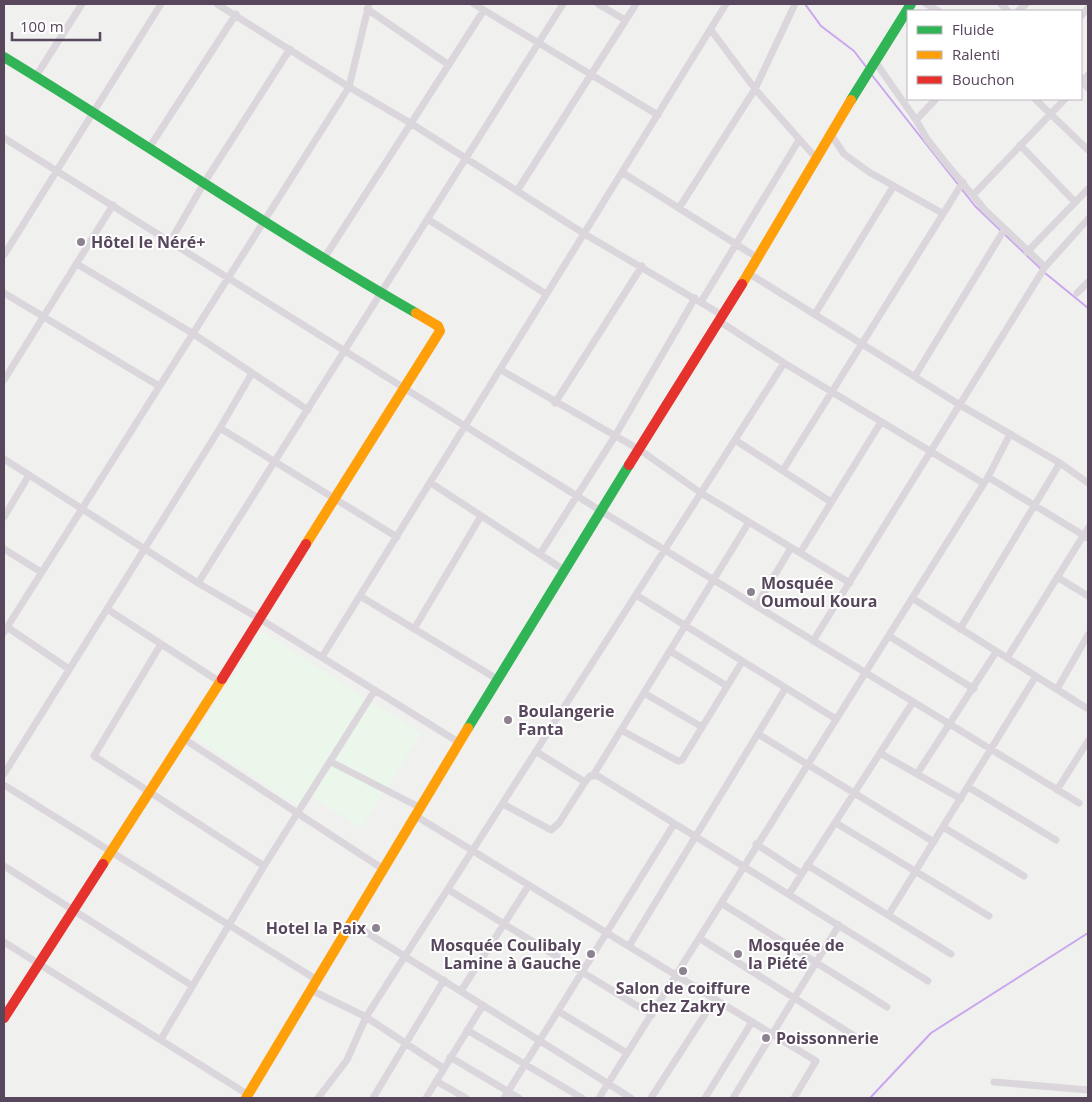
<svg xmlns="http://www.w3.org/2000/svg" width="1092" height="1102" font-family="'Open Sans',sans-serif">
<rect width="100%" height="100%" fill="#f0f0ef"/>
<path fill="#ebf7eb" d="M261 631 421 734 361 828 306 793 297 805 194 737Z"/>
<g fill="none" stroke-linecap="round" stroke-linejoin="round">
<path stroke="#caa6ee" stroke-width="2" d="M805 4 821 26 854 51 867 68
M871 74 975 206 1042 270
M1045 273 1088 308
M870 1098 931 1033 1088 933"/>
<path stroke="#dbd6dc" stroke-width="7" d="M217 4 349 87 412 124 583 233 722 315
M474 4 658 115
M598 4 625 20
M926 4 939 11
M1001 4 1008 11
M367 9 449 65
M1018 11 1026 4
M1081 16 1088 8
M711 30 755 89 816 158
M874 60 916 120 927 139 945 162 985 210 1045 267
M36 76 82 4
M1081 81 1088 88
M1081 82 1088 75
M1035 99 1088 150
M916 120 936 99
M830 133 844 154 869 172 942 213
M4 138 601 511 1079 803
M1020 145 1075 202
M149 148 236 14
M623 173 758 258
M517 191 636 4
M973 195 1065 99
M679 208 755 89 795 4
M429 220 546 294
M170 242 204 183 290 49
M1027 252 1088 189
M4 255 161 4
M323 260 484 10
M77 264 192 333 308 410
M748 273 960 405 1060 463 1088 483
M4 293 159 386
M1077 293 1088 282
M701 302 799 140
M815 314 893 187
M719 321 784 363 983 483
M501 370 640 450 701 493 850 583
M915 376 1004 230
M4 380 113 205
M555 403 642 266
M220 428 397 537
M735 440 831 502
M4 459 198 583 260 619 460 743
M783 470 963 182
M988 477 1088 538
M431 483 564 570
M4 517 29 475
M4 549 41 572
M800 553 881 422
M540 554 615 436 695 298
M1057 577 1088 596
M198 583 563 4
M636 595 836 719
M360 596 497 679
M912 598 1088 709
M756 606 791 548
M107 609 220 682
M7 627 69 669
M414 629 481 516
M960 629 1060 463
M4 632 349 87 369 4
M889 636 974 689
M813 641 1045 267 1088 219
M161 644 94 756 264 866
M670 651 727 686
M322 657 726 4
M1007 658 1088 528
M1057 689 1088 635
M644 693 702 727
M621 730 678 761 682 760 742 662
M758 734 934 842
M184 739 383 869
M537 752 585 782 590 776H598L928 981
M880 753 961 799
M331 762 421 808
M4 774 220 428 252 373
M594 774 749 522
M917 774 996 652
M4 785 317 980
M968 787 1056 840
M1057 790 1088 741
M503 804 551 830 559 823 585 782
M416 816 816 1061 794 1098
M836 823 989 916
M943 827 1024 876
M756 844 802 874
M807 865 951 954
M4 866 191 985
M449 890 652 1015
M789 894 913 702
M721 903 887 1007
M889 914 1036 676
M350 922 631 1098
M699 938 856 1037
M4 942 247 1094
M629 946 785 689
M311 990 366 1017 443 1068
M461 991 529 885
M558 1011 627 1053
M467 1030 582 1098
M161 1039 264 866 375 690
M450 1057 519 1098
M436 1081 466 1098
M994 1082 1088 1090
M318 1098 347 1060 366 1017 784 363
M373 1098 444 980
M426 1098 483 1005
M504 1098 674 824
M599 1098 988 477 1010 434
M651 1098 715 999
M705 1098 752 1022
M733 1098 839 925"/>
<path stroke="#30b455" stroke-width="10" d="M4 57C142 141 276 233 416 313
M851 100 911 4
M468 728 629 465"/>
<path stroke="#ff9f0a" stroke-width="10" d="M742 284 851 100
M306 544 440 331 438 326 416 313
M103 864 222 679
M246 1098 468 728"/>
<path stroke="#e5322d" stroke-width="10" d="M629 465 742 284
M222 679 306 544
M4 1018 103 864"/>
</g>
<g fill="#8d828f" stroke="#fff" stroke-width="2">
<circle cx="81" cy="242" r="5"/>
<circle cx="751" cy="592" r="5"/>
<circle cx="508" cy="720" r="5"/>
<circle cx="376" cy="928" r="5"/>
<circle cx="591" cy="954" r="5"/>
<circle cx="738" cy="954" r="5"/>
<circle cx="683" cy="971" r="5"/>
<circle cx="766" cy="1038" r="5"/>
</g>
<g text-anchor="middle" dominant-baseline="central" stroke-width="4" stroke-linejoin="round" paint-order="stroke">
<g font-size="16" font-weight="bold" fill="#57465c" stroke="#fff" text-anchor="start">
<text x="91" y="242">Hôtel le Néré+</text>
<text x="761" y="583">Mosquée<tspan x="761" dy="18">Oumoul Koura</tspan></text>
<text x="518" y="711">Boulangerie<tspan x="518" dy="18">Fanta</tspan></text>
<text x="366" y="928" text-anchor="end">Hotel la Paix</text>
<text x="581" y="945" text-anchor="end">Mosquée Coulibaly<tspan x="581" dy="18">Lamine à Gauche</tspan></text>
<text x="748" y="945">Mosquée de<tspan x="748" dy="18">la Piété</tspan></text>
<text x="683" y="988" text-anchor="middle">Salon de coiffure<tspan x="683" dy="18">chez Zakry</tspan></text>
<text x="776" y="1038">Poissonnerie</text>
</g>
</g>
<rect width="1092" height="1102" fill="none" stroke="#57465c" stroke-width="10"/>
<rect x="907" y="10" width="175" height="90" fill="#ffffff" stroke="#bcb5be"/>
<rect x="917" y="26" width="25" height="8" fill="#30b455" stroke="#bcb5be"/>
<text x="952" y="35" font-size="15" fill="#57465c">Fluide</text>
<rect x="917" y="51" width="25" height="8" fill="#ff9f0a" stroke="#bcb5be"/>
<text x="952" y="60" font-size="15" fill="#57465c">Ralenti</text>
<rect x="917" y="76" width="25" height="8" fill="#e5322d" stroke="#bcb5be"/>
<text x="952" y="85" font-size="15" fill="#57465c">Bouchon</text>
<path d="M12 32v8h88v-8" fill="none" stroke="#57465c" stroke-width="2.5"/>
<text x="20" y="32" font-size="15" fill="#57465c" stroke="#ffffff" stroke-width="4" paint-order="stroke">100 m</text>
</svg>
